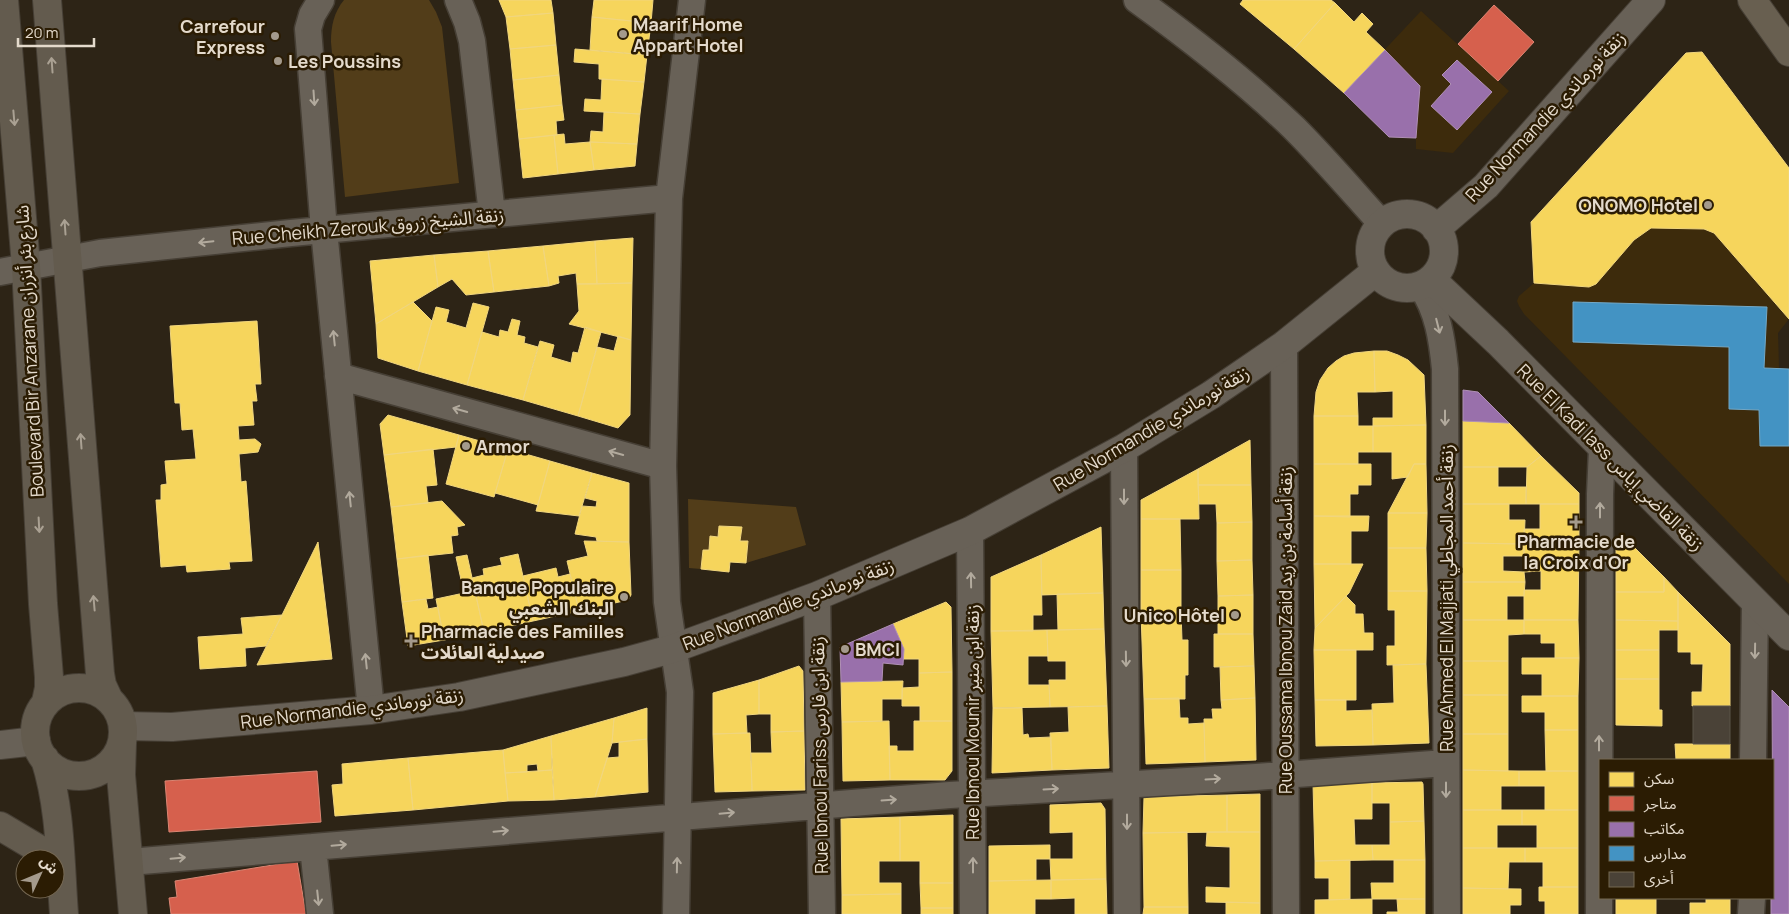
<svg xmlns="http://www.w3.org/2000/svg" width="1789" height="914" font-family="Manrope,'Noto Sans Arabic',sans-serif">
<rect width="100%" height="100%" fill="#2d2416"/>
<path fill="#3d2b0c" d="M1421 11 1509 91 1453 153 1416 149V138L1389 137 1344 93Z
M1651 228 1704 229 1714 233 1789 319 1778 333 1779 368 1789 369V584L1524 314 1519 306 1517 301 1519 296 1534 283 1588 287 1596 284 1634 240Z"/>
<path fill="#523d19" d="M344 0H429L436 12 442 27 459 183 345 197 331 42C331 26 334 12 344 0Z
M688 499 796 507 806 545 746 563 748 542 740 541 742 527 719 526 718 537H710L709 550H703L701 569 689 568Z"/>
<path fill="#f6d55c" stroke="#f1d67e" d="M499 0H551L553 13 506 17Z
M594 0H653L651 23 592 17Z
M1243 0H1331L1335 3 1294 49 1240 4Z
M1335 3 1354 22 1362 13 1373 24 1366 32 1385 50 1344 93 1294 49Z
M553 13 556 45 510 49 506 17Z
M592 17 651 23 647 55 590 50Z
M556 45 559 75 513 80 510 49Z
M575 49 647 55 644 82 599 79V64L574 62Z
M1702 52 1789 168V319L1714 233 1704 229 1651 228 1634 240 1596 284 1589 287 1534 283 1531 222 1686 53Z
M559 75 562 105 516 110 513 80Z
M602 79 644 82 640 114 584 111 585 99 601 100Z
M562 105 564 120 556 121 557 135 519 139 516 110Z
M604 112 640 114 637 144 590 142 591 131 603 132Z
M564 134 565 144 590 142 594 170 558 174 554 135Z
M554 135 558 174 523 178 519 139Z
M590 142 637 144 635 166 594 170Z
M633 238 632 283 597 284 595 241Z
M595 241 597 284H577L576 273 558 276 559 283 549 286 543 246Z
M543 246 549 286 494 292 488 251Z
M488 251 494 292 466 295 452 279 438 287 434 255Z
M434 255 438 287 376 324 370 261Z
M632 283 631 340 569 324 579 311 577 284Z
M413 302 432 321 418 371 378 358 376 324Z
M473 303 489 307 467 385 418 371 436 307 449 310 446 322 466 328Z
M512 319 520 321 517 335 525 337 524 343 538 347 523 400 467 385 482 332 499 337 500 330 508 332Z
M257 321 261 384H255L257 401H252L254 425 238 426 239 440 255 439 261 444 258 452 239 454 241 482 246 481 252 561 229 562 230 569 187 572 186 565 161 567 156 500H161V485L167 484 165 461 196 459 193 429 182 430 180 403H175L170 326Z
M585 327 601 332 578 416 523 400 540 341 554 345 551 357 571 363 573 352 578 353Z
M618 336 631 340 630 415 618 428 578 416 597 347 614 351Z
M1374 351 1375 392H1357L1358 416H1314L1316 392 1320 380 1328 368 1336 361 1344 356 1354 353Z
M1374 351H1387L1398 355 1408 360 1424 375 1426 425 1373 426V418H1393V391L1375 392Z
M388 415 459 435 456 447 384 455 380 424Z
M1314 416H1358V426H1373V452H1358V464H1314Z
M1463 421 1509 423 1541 456 1527 467H1463Z
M1426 425V464H1414L1408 477 1392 479V452H1373V426Z
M459 435 508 449 494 497 446 484Z
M1250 440 1251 485H1198V469Z
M433 449 437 485 426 486 428 503 391 507 384 455Z
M508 449 550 461 538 505 495 493Z
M1541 456 1579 493V504H1526L1527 467Z
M550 461 592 473 579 516 536 511Z
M1314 464H1371V485H1358V494H1350V517L1314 516Z
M1414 464H1426L1427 513H1388Z
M1463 467H1498V487H1526V504H1463Z
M1198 469 1199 519H1141V500Z
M592 473 629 483V542L597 541 596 537 575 534 582 506 596 507 597 501 585 498Z
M1198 485H1251L1252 522 1217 523 1216 504H1199Z
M442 501 465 525 457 527 458 535 451 536 453 553 397 559 391 507Z
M1463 504H1509V520H1525L1524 544 1463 543Z
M1540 504H1579V544H1524V529H1540Z
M1388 513H1427L1426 548H1388Z
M1314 516H1369L1368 531H1351V564H1314Z
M1141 519H1180L1181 570H1141Z
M1252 522V560L1217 561V523Z
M719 526 742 527 740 541H748L746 563 730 562 729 572 701 569 703 550H709L710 536 718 537Z
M1101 527 1103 593 1042 595 1041 555Z
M1625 538 1664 577V592H1616V541Z
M584 541 629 542 631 595 628 600 579 611 567 561 588 556Z
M318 542 332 659 257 665 282 615Z
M1463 543 1524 544V556H1503V571L1524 572 1525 582H1463Z
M1524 544H1579L1578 620H1524V590H1541V571L1524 572Z
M1388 548H1426L1427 591H1388Z
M518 554 533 621 484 632 472 578 484 575 483 569 502 565 500 558Z
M428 555 433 598 402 602 397 559Z
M467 555 484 632 444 640 436 599 464 593 456 557Z
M1041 555 1042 615H1033V631H991V577Z
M1252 560 1253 595 1218 596 1217 561Z
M1314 564H1363L1349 593 1315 628Z
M556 568 558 577 570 574 579 611 533 621 523 576Z
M1141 570H1181V612L1141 613Z
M1664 577 1678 592V621L1616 620V592H1664Z
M1463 582H1525L1524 596H1507V620H1463Z
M1388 591H1427L1426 664 1387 665V646H1395V610H1388Z
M1678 592 1730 644V706H1692V692H1702L1703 664H1691V652H1678Z
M1103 593 1104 629 1058 630 1057 594Z
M1253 595V634H1218V596Z
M1346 596 1355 605V614H1363L1364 633H1373V650H1314L1315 628Z
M426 599 428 609 438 607 444 640 408 646 402 602Z
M946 602 951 607 952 672 919 673V659H903L904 649 893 624Z
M1181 612 1182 640H1188V675H1185V699H1144L1141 613Z
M282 615 266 646 245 648 246 666 200 669 198 637 243 634 241 618Z
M1463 620H1524V634L1508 635V661H1463Z
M1524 620H1578L1579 658H1555V643H1541V634H1524Z
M1616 620 1678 621V630H1659V650H1616Z
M1104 629 1107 706 1050 707 1049 680H1066V661H1048L1047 630Z
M1047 630 1048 656H1028V685H1049L1050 707 993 708 991 631Z
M1214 634H1253L1254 666 1214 667Z
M1314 650H1356V700H1315Z
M1616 650H1659V679H1616Z
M1522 658H1579L1578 696H1542V674H1522Z
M1463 661H1508V695H1463Z
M1426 664 1429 743 1373 745 1372 704 1394 703 1393 665Z
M799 666 803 671 804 731 771 732V714H759V680Z
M1254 666 1255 698 1221 700 1220 667Z
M952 672V721H920V706H902V688L919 687V673Z
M1616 679H1659V710H1662V726L1616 725Z
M759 680V714L746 715 747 733 713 734V693Z
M903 681 902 699H882V721L842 722 841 682Z
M1463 695H1508V734H1463Z
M1522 696H1578V730H1545V712H1522Z
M1179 698 1180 718H1188V724L1204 723 1205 762 1146 764 1144 699Z
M1255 698 1256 760 1205 762 1204 719H1213L1212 709H1222L1221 700Z
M1315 700H1346V711L1372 710 1373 745 1316 746Z
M1107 706 1109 768 1052 770 1050 733 1069 732 1068 707Z
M647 708V739L612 743 614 718Z
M993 708H1022L1023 735 1028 734 1029 738 1051 737 1052 770 992 773Z
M614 718 612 743 595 797 554 800 551 736Z
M889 721 890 780 843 781 842 722Z
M914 721H952V771L945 780H890L889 746H897V751H914Z
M1545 730H1578V771H1546Z
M804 731 805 790 752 791 751 753H772L771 732Z
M747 733H750L752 791 715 792 713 734Z
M1463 734H1508V771L1463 770Z
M551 736 552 770 538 771 537 764 527 765V772L505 773 503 750Z
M647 739 648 792 595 797 607 758 619 757V742Z
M1675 744H1730V760H1676Z
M503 750 508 801 413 810 408 758Z
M408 758 413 810 335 816 332 785 343 784 342 764Z
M552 770 554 800 508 801 505 773Z
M1463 770 1519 771V786H1501V810H1463Z
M1519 771H1578V810H1545V786H1519Z
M1422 782 1423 784 1424 821 1390 822V803H1372V783Z
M1372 783V819H1354L1355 845H1372L1373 860 1315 861 1313 784Z
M1260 794V832H1227V795Z
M1227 795V832L1143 833 1144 797Z
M1101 803 1105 809 1106 879 1051 880 1050 859H1073V832L1050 833V805Z
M1463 810H1522V825H1497V848H1463Z
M1522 810H1578V848H1537V825H1522Z
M953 815V883H920V861H900V817Z
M900 817V861H879V883H901V894L842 895 841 819Z
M1424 821 1425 860H1373L1372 845H1390V822Z
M1187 832 1188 907H1144L1143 833Z
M1207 832H1260V903L1206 902V887L1230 888V847L1206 846Z
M1050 845V859H1036V880L989 881V846Z
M1463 848H1525V862H1509L1508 889 1463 888Z
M1525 848H1578V887H1543V862H1525Z
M1350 860V899L1329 900V878H1315V861Z
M1394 860H1425V899H1372L1371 883H1394Z
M1106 879 1107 914H1075V898L1051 899V880Z
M1051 880V899H1035V914H989V881Z
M920 883H953V908H921Z
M1539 887H1578V914H1545V901H1539Z
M1463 888 1521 889V905H1510V914H1463Z
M901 894V914H842V895Z
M1616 898H1656V914H1616Z
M1706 898H1730V914H1690V903H1706Z
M1372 899V914H1315V900Z
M1397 899H1425V914H1387V912H1398Z
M1226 902 1260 903V914H1226Z
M1144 907H1188V914H1143Z
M921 908H953V914H921Z"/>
<path fill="#d6604d" stroke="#da8573" d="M1494 5 1534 42 1498 81 1458 44Z
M317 771 321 822 169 832 165 781Z
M297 861 306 914H171L169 898 177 897 175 881Z"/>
<path fill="#9970ab" stroke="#b090b5" d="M1385 50 1420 86 1416 138 1389 137 1344 93Z
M1457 60 1492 92 1457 130 1431 106 1451 84 1442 75Z
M1463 390 1478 392 1509 423 1463 421Z
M893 624 904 649 903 665 883 663 882 681 841 682 840 647Z
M1772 690 1789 707V914H1771V898H1773Z"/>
<path fill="#4393c3" stroke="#73a8c6" d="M1573 302 1767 307 1764 368 1789 369V446H1760L1759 410 1729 409V347L1573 342Z"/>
<path fill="#4a4237" stroke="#5b5448" d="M1693 706H1730V744H1693Z"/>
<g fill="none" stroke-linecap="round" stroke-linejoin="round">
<defs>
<path id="minor" d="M321 0 312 15 308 29 324 230 371 710
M458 0 467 22 472 41 492 214
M1137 0C1191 39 1246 82 1294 128 1325 159 1353 192 1382 224
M0 272 100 253 291 233 669 198
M1421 286C1438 311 1442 339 1445 369L1447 914
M1284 345 1286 914
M338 376 663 466
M1124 448 1127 914
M970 531 973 914
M817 596 822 914
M1753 760 1755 602
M313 847 320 914
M129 862 950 795 1256 777 1446 763
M676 914 680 692 667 602 663 466 669 198 692 0
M1599 914 1600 494 1602 449
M1751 914 1752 898"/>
<path id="tertiary" d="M1370 251a37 37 0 1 1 74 0a37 37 0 1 1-74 0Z
M1436 229 1486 186 1651 0
M1431 279 1498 342 1789 636
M123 726 172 727 371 710 459 697 624 662 675 648 817 596 970 531 1124 448 1211 395 1284 345 1376 271
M0 745 36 741"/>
<path id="secondary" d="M4 0 26 266 43 604 49 677V688L46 702
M47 0 100 674 102 685 109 700
M35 732a44 44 0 1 1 88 0a44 44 0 1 1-88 0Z
M122 743 121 775 133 914
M45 759C61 809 60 862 64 914
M0 826 37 848 49 859"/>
<path id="primary" d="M1752 0 1789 52"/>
</defs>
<use href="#minor" stroke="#463f35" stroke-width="29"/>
<use href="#tertiary" stroke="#463f35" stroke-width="30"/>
<use href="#secondary" stroke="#463f35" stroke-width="30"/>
<use href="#primary" stroke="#463f35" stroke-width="30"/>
<use href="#minor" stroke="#686157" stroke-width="26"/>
<use href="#tertiary" stroke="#686157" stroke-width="28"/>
<use href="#secondary" stroke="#635b4e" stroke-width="28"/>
<use href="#primary" stroke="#685f50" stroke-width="28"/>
</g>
<defs><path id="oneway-shaft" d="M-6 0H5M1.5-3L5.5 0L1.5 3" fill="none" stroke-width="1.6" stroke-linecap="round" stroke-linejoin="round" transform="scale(1.25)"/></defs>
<g stroke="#aaa193">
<use href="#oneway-shaft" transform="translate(52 65) rotate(-94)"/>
<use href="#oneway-shaft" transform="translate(14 118) rotate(85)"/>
<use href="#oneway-shaft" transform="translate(65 227) rotate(-94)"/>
<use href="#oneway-shaft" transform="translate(81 441) rotate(-94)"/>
<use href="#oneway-shaft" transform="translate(39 525) rotate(87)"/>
<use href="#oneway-shaft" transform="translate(94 603) rotate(-95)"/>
</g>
<g stroke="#b2aa9d">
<use href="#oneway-shaft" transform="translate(314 98) rotate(86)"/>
<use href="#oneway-shaft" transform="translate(206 242) rotate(174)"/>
<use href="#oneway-shaft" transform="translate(1438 326) rotate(76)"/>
<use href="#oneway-shaft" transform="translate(334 338) rotate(-96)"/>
<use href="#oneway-shaft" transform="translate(460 410) rotate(-164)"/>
<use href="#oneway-shaft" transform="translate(1445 418) rotate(90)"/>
<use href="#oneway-shaft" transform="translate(616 453) rotate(-164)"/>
<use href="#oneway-shaft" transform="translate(1124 497) rotate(90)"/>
<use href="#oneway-shaft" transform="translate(350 499) rotate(-96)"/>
<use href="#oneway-shaft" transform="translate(1600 510) rotate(-90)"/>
<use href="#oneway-shaft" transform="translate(971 580) rotate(-91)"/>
<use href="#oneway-shaft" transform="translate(1755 651) rotate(91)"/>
<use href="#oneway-shaft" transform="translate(1126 659) rotate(89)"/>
<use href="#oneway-shaft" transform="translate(366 661) rotate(-96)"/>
<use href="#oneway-shaft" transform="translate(1599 743) rotate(-90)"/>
<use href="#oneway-shaft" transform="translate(1213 779) rotate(-3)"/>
<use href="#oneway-shaft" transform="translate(1051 789) rotate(-3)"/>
<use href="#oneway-shaft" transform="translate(1446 790) rotate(90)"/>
<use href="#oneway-shaft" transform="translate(889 800) rotate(-4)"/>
<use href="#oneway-shaft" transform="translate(727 813) rotate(-5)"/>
<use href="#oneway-shaft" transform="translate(1127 822) rotate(90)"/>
<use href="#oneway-shaft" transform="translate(501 831) rotate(-5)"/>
<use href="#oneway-shaft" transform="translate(339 845) rotate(-5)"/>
<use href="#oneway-shaft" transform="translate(178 858) rotate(-5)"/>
<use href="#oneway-shaft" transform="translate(677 865) rotate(-89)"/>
<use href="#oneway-shaft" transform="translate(973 865) rotate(-90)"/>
<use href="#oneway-shaft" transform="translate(318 898) rotate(84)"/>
</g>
<g fill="#a49a8c" stroke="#2b1c03" stroke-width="2">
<circle cx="623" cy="34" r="5"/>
<circle cx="275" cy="36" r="5"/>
<circle cx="278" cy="61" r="5"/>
<circle cx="1708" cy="205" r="5"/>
<circle cx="466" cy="446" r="5"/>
<path d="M1573.5 514.5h5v5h5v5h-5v5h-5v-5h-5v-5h5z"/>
<circle cx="624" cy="597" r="5"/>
<circle cx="1235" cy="615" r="5"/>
<path d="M408.5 633.5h5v5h5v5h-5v5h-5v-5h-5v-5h5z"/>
<circle cx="845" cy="649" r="5"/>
</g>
<g text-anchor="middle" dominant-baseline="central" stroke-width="5" stroke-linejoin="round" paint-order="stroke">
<g font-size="18" font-weight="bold" fill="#e4dacc" stroke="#2b1c03" text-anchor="start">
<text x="633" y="24">Maarif Home<tspan x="633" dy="21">Appart Hotel</tspan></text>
<text x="265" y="26" text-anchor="end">Carrefour<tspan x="265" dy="21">Express</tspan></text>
<text x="288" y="61">Les Poussins</text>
<text x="1698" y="205" text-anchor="end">ONOMO Hotel</text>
<text x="476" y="446">Armor</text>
<text x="1576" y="541" text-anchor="middle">Pharmacie de<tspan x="1576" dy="21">la Croix d'Or</tspan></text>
<text x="614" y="587" text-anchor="end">Banque Populaire<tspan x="614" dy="21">البنك الشعبي</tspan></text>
<text x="1225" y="615" text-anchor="end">Unico Hôtel</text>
<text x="421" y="631">Pharmacie des Familles<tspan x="421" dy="21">صيدلية العائلات</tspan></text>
<text x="855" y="649">BMCI</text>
</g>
<g font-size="18" fill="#e4dacc" stroke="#2b1c03">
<text transform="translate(1545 116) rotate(-47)">Rue Normandie زنقة نورماندي</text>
<text transform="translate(368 226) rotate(-5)">Rue Cheikh Zerouk زنقة الشيخ زروق</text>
<text transform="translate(29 351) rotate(-93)">Boulevard Bir Anzarane شارع بئر أنزران</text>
<text transform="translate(1151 428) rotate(-31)">Rue Normandie زنقة نورماندي</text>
<text transform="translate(1611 457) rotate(45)">Rue El Kadi Iass زنقة القاضي إياس</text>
<text transform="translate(1446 598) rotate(-90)">Rue Ahmed El Majjati زنقة أحمد المجاطي</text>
<text transform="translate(788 604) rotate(-21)">Rue Normandie زنقة نورماندي</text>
<text transform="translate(1285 630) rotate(-90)">Rue Oussama Ibnou Zaid زنقة أسامة بن زيد</text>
<text transform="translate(352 708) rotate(-7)">Rue Normandie زنقة نورماندي</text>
<text transform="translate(972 722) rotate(-90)">Rue Ibnou Mounir زنقة ابن منير</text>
<text transform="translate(819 755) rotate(-91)">Rue Ibnou Fariss زنقة ابن فارس</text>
</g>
</g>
<rect x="1599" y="759" width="175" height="140" fill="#2b1c03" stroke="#756853"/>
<rect x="1609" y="772" width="25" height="15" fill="#f6d55c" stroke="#756853"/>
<text x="1644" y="784" font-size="15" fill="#e4dacc">سكن</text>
<rect x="1609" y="796" width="25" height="15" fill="#d6604d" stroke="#756853"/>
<text x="1644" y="809" font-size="15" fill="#e4dacc">متاجر</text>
<rect x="1609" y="822" width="25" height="15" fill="#9970ab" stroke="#756853"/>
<text x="1644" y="834" font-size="15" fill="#e4dacc">مكاتب</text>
<rect x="1609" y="846" width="25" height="15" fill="#4393c3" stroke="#756853"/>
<text x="1644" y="859" font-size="15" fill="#e4dacc">مدارس</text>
<rect x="1609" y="872" width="25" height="15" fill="#4a4237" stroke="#756853"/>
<text x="1644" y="884" font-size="15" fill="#e4dacc">أخرى</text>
<g transform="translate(40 874) rotate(46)"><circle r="24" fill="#2b1c03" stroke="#756853"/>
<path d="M0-4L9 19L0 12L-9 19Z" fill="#a49a8c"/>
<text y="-8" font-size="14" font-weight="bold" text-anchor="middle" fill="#e4dacc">ش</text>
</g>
<path d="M18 38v8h76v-8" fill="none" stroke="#e4dacc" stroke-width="2.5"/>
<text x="25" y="38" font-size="15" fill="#e4dacc" stroke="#2b1c03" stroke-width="4" paint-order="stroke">20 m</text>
</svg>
